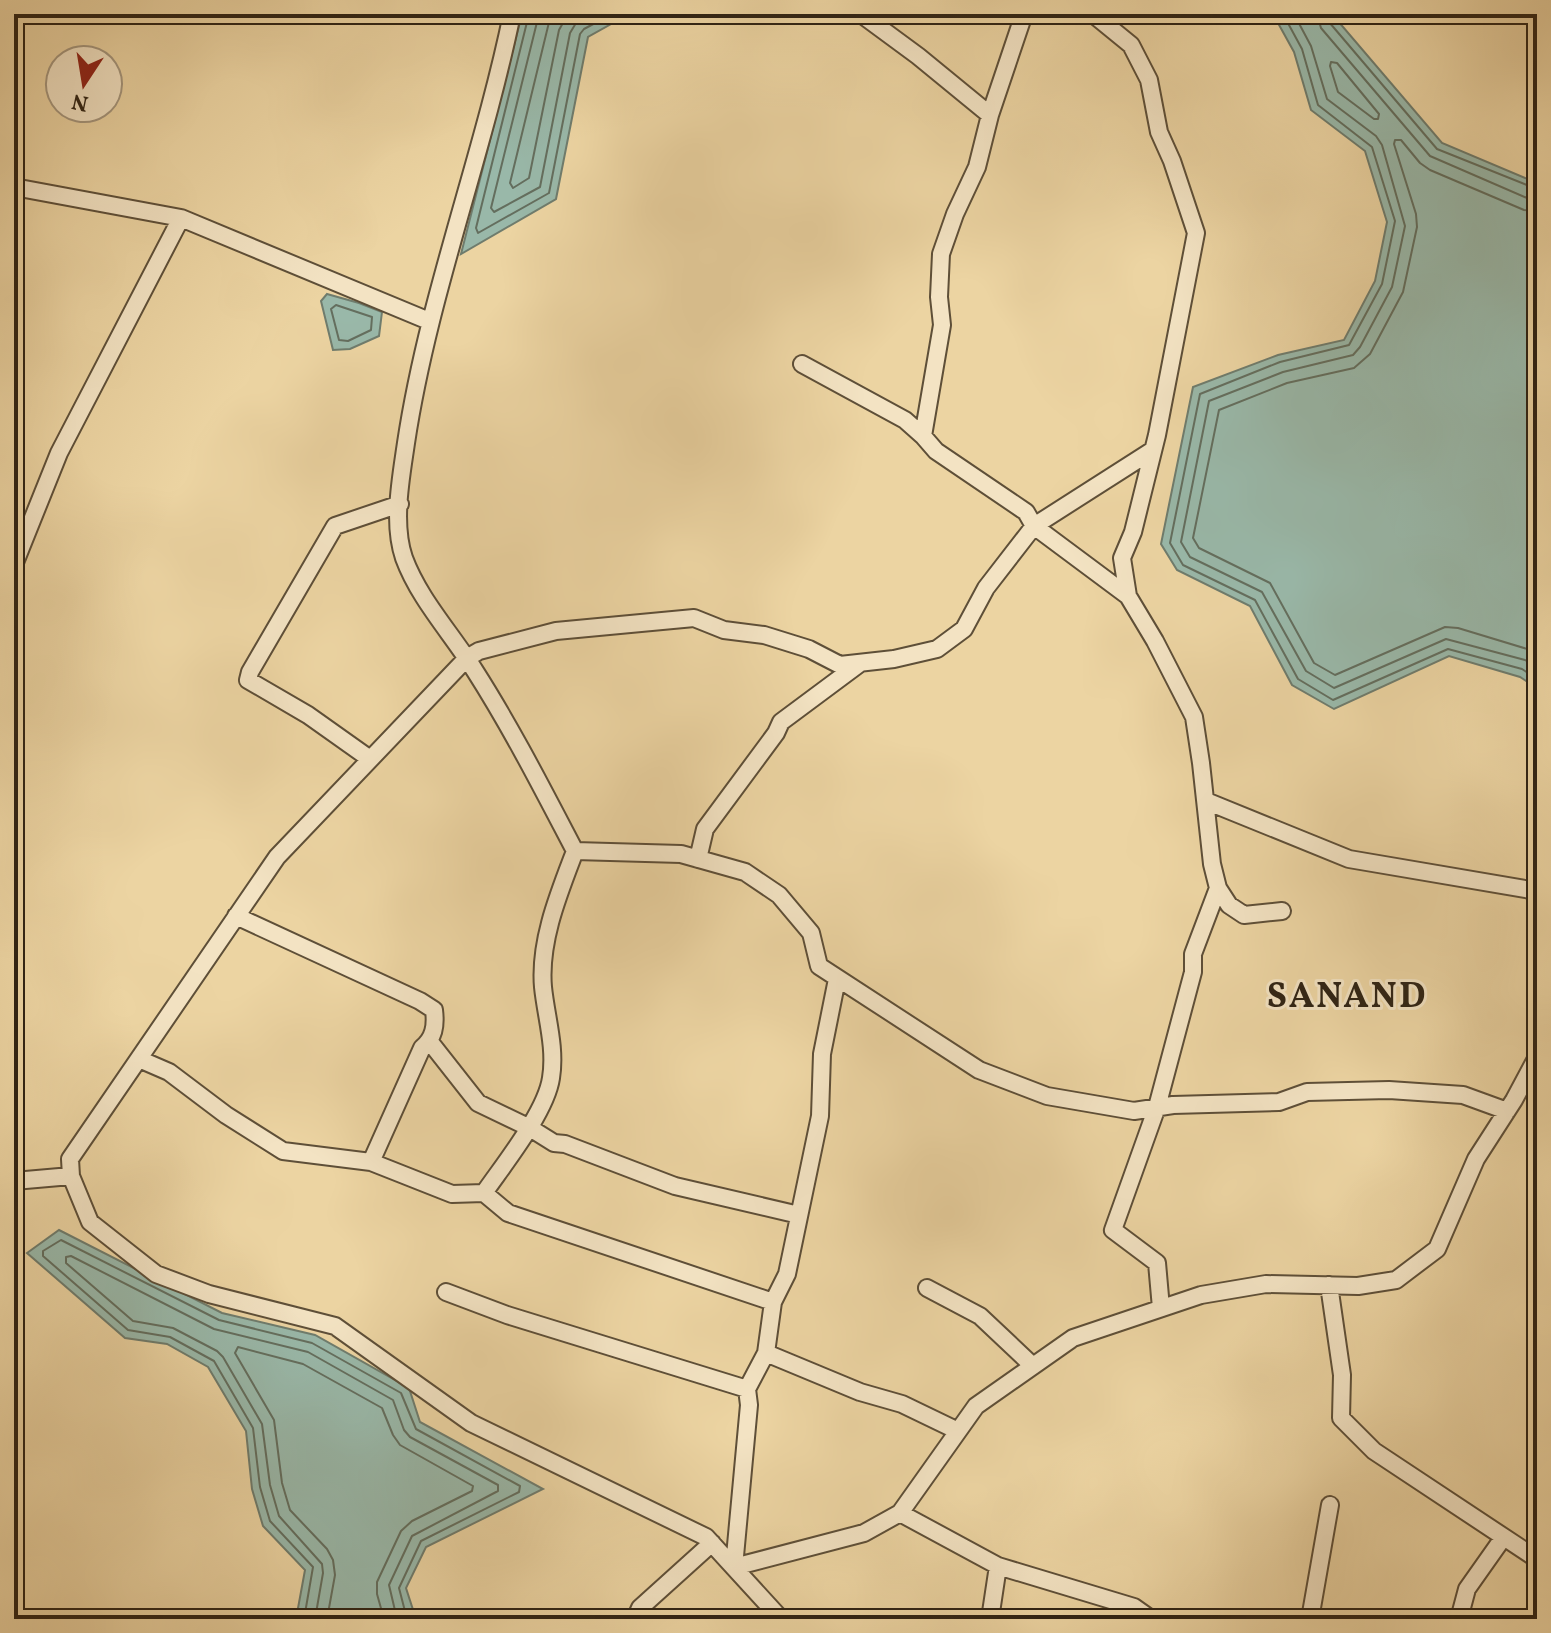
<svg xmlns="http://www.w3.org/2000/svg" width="1551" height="1633" font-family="Vollkorn,serif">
<rect width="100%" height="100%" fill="#ecd4a2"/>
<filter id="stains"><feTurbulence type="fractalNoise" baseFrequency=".0025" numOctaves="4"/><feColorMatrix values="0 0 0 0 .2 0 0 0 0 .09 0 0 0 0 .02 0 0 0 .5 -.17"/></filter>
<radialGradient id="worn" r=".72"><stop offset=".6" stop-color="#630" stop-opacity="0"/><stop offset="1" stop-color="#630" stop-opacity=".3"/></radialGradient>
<path fill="#99b8a9" stroke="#6f7c6d" stroke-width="2" d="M522 14H629L588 37 556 199 461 254Z
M1273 14H1332L1442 143 1537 183V688L1520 677 1449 656 1334 709 1292 685 1250 606 1177 570 1161 544 1193 387 1278 355 1344 340 1375 281 1387 222 1365 151 1311 110 1294 52Z
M327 294 359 303 382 312 379 336 350 349 333 350 321 301Z
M59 1230 222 1313 315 1335 409 1388 420 1422 543 1489 426 1547 406 1588 416 1619H296L305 1570 263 1526 252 1489 246 1431 208 1367 167 1344 125 1338 27 1253Z"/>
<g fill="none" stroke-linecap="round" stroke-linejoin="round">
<path stroke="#646e5e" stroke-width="2" d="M529 14 476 228 478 233 549 193 580 34 584 29 612 14
M539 14 491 208 494 212 540 187 570 33 576 23 591 14
M551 14 510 183 513 188 529 178 559 30 568 14
M1283 14 1302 49 1318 105 1372 147 1395 221 1382 284 1349 345 1280 362 1200 394 1170 543 1183 565 1255 600 1298 679 1333 700 1448 649 1522 669 1537 679
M1294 14 1311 46 1327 99 1376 136 1382 145 1405 226 1392 287 1360 347 1353 355 1283 372 1209 401 1181 542 1190 557 1262 592 1306 671 1334 688 1446 639 1525 660 1537 667
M1317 14 1321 28 1430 156 1527 198 1537 199
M1328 14 1329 22 1437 149 1537 189
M1331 62 1337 63 1379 114 1378 119H1374L1338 92 1330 66Z
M1537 211 1524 210 1430 170 1420 163 1401 140H1395L1394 144 1416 214 1417 227 1403 292 1370 354 1354 368 1287 383 1219 410 1193 538 1199 548 1270 583 1314 663 1335 675 1445 627 1458 628 1537 652
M336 305 372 317 371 330 348 341 339 340 331 309Z
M304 1619 313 1567 270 1521 260 1487 253 1428 214 1361 170 1337 128 1330 43 1256V1251L61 1240 219 1320 312 1343 401 1393 416 1429 520 1486 519 1492 421 1541 399 1588 407 1619
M315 1619 323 1573 322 1564 279 1516 270 1485 262 1424 223 1357 217 1351 173 1328 133 1321 66 1263V1257L71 1256 214 1329 308 1352 393 1400 404 1430 410 1437 498 1485V1491L412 1536 389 1585 397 1619
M327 1619 335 1575 333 1560 327 1549 290 1510 282 1483 274 1420 235 1353 238 1347 303 1364 382 1408 393 1435 400 1445 473 1486 472 1491 412 1521 401 1531 377 1582V1594L384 1619"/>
<defs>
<path id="minor" d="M861 14 918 56 990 115
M1024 14 990 115 977 167 955 214 941 254 939 297 942 325 923 436 936 451 1026 512 1034 526 1128 596
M1093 14 1131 45 1149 80 1159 132 1172 161 1196 233 1157 435 1133 532 1122 558 1128 596 1155 641 1194 717 1201 763 1212 864 1218 888 1229 905 1244 915 1282 911
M14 187 181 218 59 453 14 565
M181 218 429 321
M802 364 905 420 923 436
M370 759 308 715 248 680 250 672 335 526 400 504
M1206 801 1349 859 1537 891
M575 851 681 854 745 872 779 895 811 933 819 966 979 1070 1047 1096 1134 1111 1173 1105 1279 1102 1307 1092 1389 1090 1463 1095 1507 1111
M698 859 705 829 776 733 781 722 859 664
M236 916 420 1001 434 1010C436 1026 434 1038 422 1048L371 1162
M837 979 822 1054 820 1116 787 1274 773 1302 766 1353 747 1389 749 1405 734 1567 864 1533 900 1513 976 1406 1073 1338 1201 1295 1266 1284 1358 1286 1396 1280 1437 1249 1476 1159 1514 1100 1537 1057
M430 1042 478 1103 530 1128 554 1143 565 1144 675 1186 799 1215
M139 1059 169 1072 226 1115 283 1151 371 1162 452 1194 484 1193 508 1213 773 1302
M14 1181 71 1176
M484 1193C504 1164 546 1112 551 1078 556 1047 546 1017 543 987 539 941 559 893 575 851 543 790 512 729 475 671 452 634 419 599 404 558 392 523 401 478 406 443 428 297 482 159 512 14
M1329 1285 1342 1375 1341 1418 1374 1451 1537 1559
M927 1288 980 1316 1033 1366
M446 1292 507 1315 747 1389
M1161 1308 1157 1263 1113 1230 1157 1107 1193 972V954L1218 888
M766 1353 860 1392 902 1404 958 1431
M900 1513 998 1566 1134 1607 1151 1619
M635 1619 640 1608 712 1543
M781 1619 706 1537 471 1423 335 1326 209 1294 156 1274 90 1222 71 1176 70 1159 277 857 467 658 479 651 556 631 694 618 724 630 764 635 809 649 840 665 894 659 937 649 964 629 986 588 1034 526 1153 450
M990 1619 998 1566
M1310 1619 1330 1505
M1459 1619 1467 1589 1503 1538"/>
</defs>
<use href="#minor" stroke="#5e4f38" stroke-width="20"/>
<use href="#minor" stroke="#f3e3c3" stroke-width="16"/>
</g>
<g text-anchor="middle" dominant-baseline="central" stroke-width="6" stroke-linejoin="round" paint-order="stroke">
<g font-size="36" font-weight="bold" letter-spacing="2" fill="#2f2314" stroke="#f3e3c3">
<text x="1347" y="998">SANAND</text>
</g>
</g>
<rect width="1551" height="1633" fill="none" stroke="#ecd4a2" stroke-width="48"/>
<rect x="16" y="16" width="1519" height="1601" fill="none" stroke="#2f2314" stroke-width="4"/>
<rect x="24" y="24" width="1503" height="1585" fill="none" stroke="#2f2314" stroke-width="2"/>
<g transform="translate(84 84) rotate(192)"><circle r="38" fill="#f3e3c3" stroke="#a5967d" stroke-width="2"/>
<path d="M0-6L14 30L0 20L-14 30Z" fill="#8f2418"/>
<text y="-12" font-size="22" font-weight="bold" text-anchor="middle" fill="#2f2314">N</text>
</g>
<rect width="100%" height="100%" filter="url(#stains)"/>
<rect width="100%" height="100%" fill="url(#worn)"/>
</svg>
